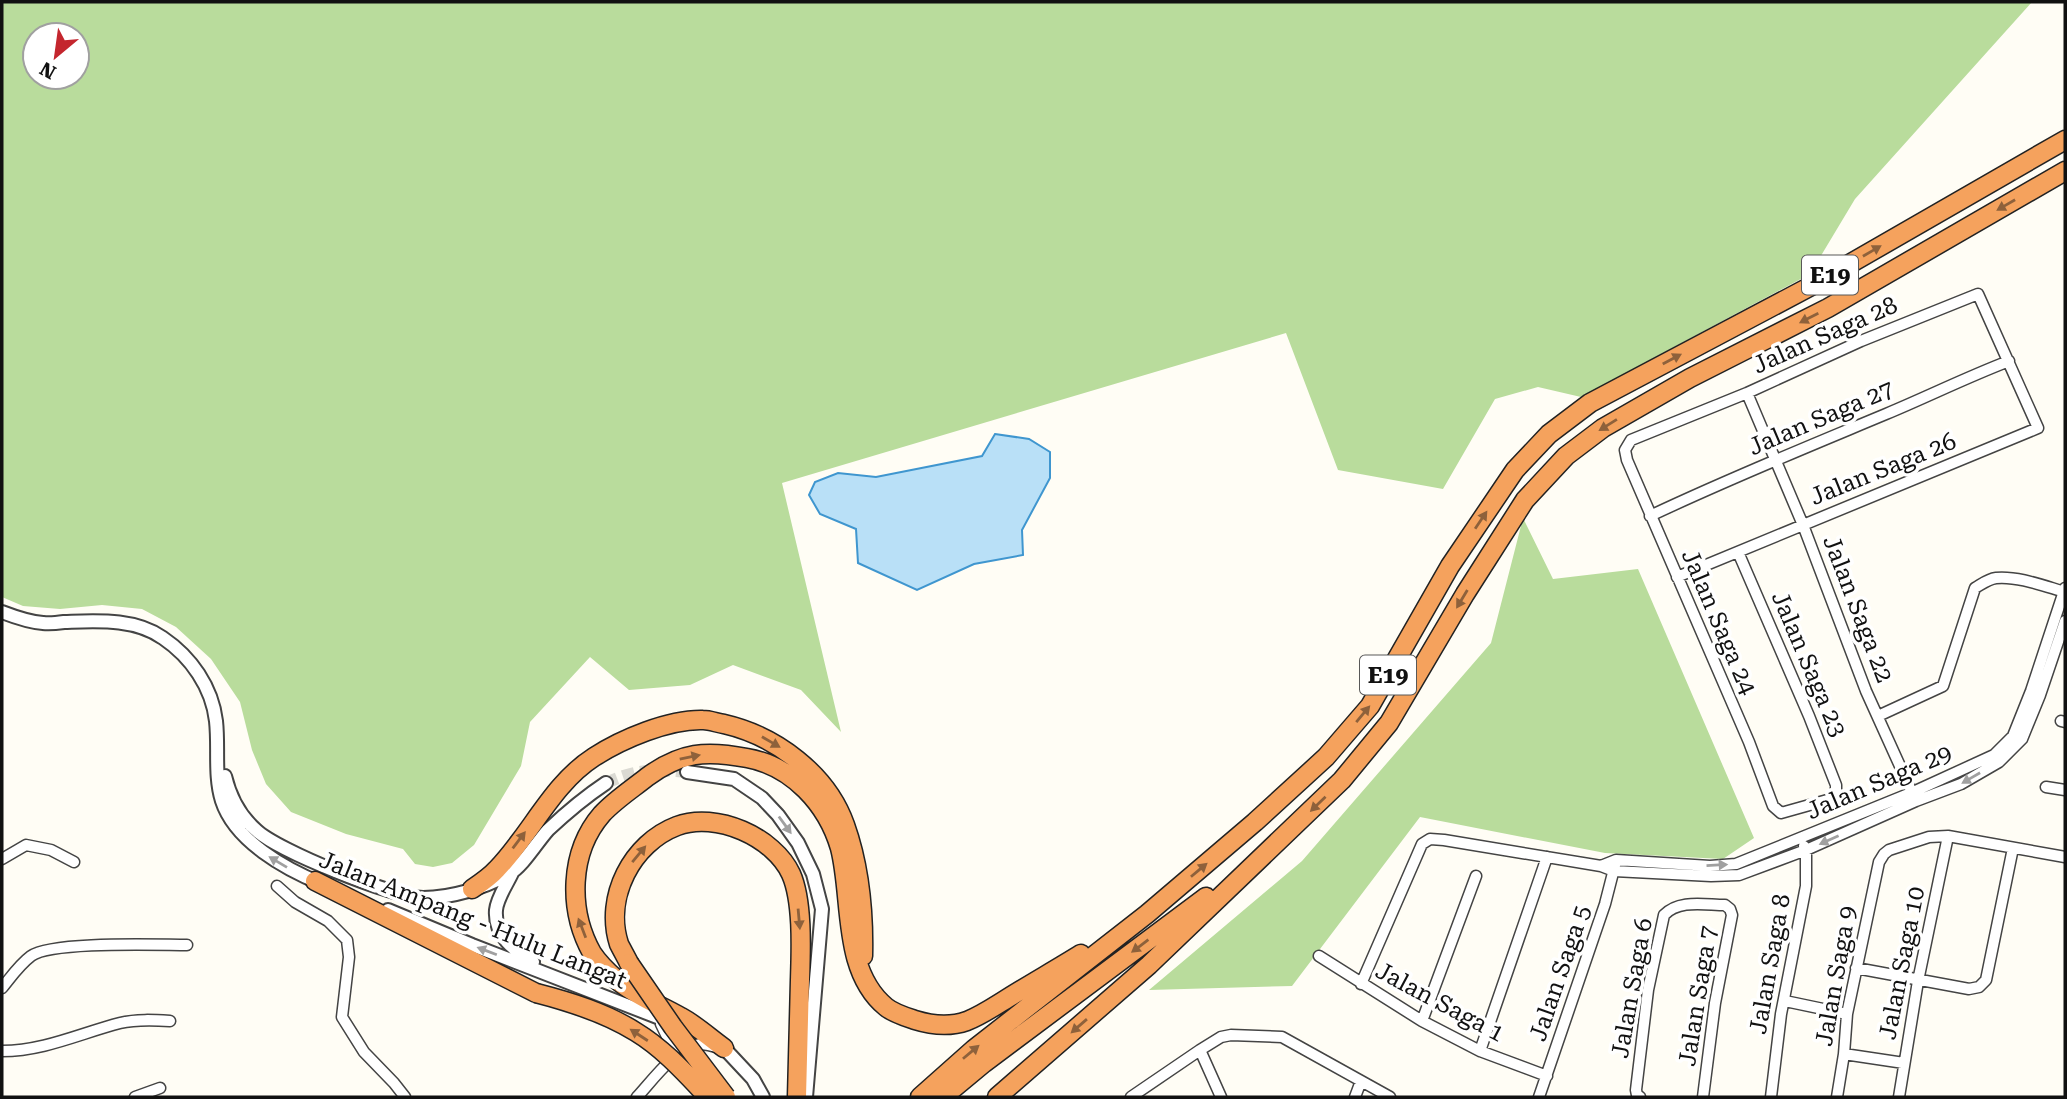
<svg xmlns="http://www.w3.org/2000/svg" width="2067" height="1099" font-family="'Roboto Serif',serif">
<rect width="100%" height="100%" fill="#fffdf5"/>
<path fill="#b9dc9c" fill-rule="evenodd" d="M2 2H2032L1855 199 1810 274 1581 397 1538 387 1495 399 1443 489 1338 470 1286 333 782 483 841 732 801 690 733 665 690 685 629 690 590 657 530 722 521 766 474 845 452 863 433 867 415 864 403 849 346 834 291 812 266 784 252 750 240 702 211 659 176 627 142 609 102 605 60 609 23 606 2 597ZM35 35H77V77H35Z
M1523 518 1553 579 1638 569 1754 838 1723 859 1605 853 1420 817 1292 986 1149 990 1302 861 1491 643Z"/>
<path fill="#b9e0f7" stroke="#3f96cf" stroke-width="2" d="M995 434 1029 439 1050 452V478L1022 530 1023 555 974 564 917 590 858 563 856 529 820 514 809 495 815 482 838 473 876 477 982 456Z"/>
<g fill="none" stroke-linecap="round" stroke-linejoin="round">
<path stroke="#dbdad3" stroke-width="12" stroke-dasharray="12 6" stroke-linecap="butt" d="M606 783C637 769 653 769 687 772"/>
<defs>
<path id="minor" d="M1747 393 1803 525 1866 691 1914 797
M1650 516C1728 479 1807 447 1886 414 1927 397 1967 377 2009 361
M1677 577 2038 428 1978 294 1861 341 1747 393 1631 440 1625 450 1627 460 1749 742 1773 806 1781 813 1831 799 1836 793V785L1809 716 1738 552
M1878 716 1943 686 1975 588C1982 584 1988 579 1996 578 2018 576 2044 586 2065 592
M2061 721 2065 722
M2046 787 2065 790
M2 859 26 845 51 850 74 862
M1601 866 1616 860 1710 866 1736 864 1911 793 1994 755 2013 736 2031 691 2065 588
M277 886 295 902 328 921 347 940 349 957 342 1017 364 1052 394 1083 405 1097
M1319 956 1422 1021 1480 1051 1547 1076
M1856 968 1969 989 1979 987 1986 980 2013 848
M1361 984 1422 844 1430 839 1444 840 1601 866 1614 871 1711 876 1739 875 1806 850 1916 801 1961 784 1999 762 2022 739 2040 695 2065 621
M2 988C11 977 19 965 31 956 52 941 156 945 187 945
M1785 1001 1847 1014
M1422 1021 1476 876
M661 1024 672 1047 669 1059
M1200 1050 1221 1097
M2 1051C44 1051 81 1033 120 1023 136 1019 154 1020 170 1021
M1480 1051 1547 857
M1844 1054 1904 1063
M135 1097 160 1088
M637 1097C652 1081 676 1047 700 1044 705 1044 712 1046 717 1047
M1131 1097 1200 1050 1221 1037 1231 1035 1282 1037 1390 1097
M1355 1097 1361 1081
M1539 1097 1605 904 1615 865
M1640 1097 1637 1095 1636 1090 1648 990 1664 915C1679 899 1705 905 1725 905L1730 909 1732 915 1715 1003 1703 1097
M1771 1097 1781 1014 1806 886V850L1804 846
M1837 1097 1844 1054 1847 1014 1879 862 1884 854 1889 850 1929 837 1948 836 2065 857
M1899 1097 1918 981 1948 836"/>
<path id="tertiary" d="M2 612C15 617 29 622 43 623 50 624 57 623 64 622 97 621 135 618 163 638 191 657 212 687 216 721 219 748 214 775 222 801 235 841 285 869 322 884
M687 772 734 779 762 798 778 815 798 843 813 874 822 909 806 1097
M225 776C230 797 240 816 256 830 278 851 393 897 423 898 451 898 484 888 509 874 523 866 537 842 548 830 566 813 585 797 606 783
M512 873C507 884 497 898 496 910 494 936 514 950 533 962
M388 910 472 945 670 1022
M718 1045 724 1048 753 1079 763 1097"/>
<path id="motorway" d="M315 881 536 993
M472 889C481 883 490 877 497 869 531 834 552 784 594 757 622 739 669 719 703 720 710 720 717 723 724 724 776 736 827 774 845 825 860 867 864 912 863 956
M629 963C626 957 622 950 619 944 604 897 632 843 677 826 716 811 774 837 791 874 803 901 801 950 800 980 799 1019 798 1058 797 1097
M724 1048C710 1038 696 1025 681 1017 660 1005 636 996 617 980 609 973 598 962 592 953 568 910 569 852 602 814 615 800 632 789 647 777 681 752 706 750 747 758 792 766 827 804 840 848 853 898 841 970 886 1007 893 1013 906 1017 915 1020 931 1025 950 1027 967 1021 982 1015 995 1006 1008 998 1032 983 1057 969 1081 954
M920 1097 974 1049 1147 914 1255 822 1326 757 1370 706 1450 566 1515 470 1549 434 1590 403 1813 285 2065 140
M943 1097 984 1063 1206 897
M997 1097 1149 965 1342 780 1389 723 1465 594 1525 500 1566 456 1603 428 1690 378 1828 308 2065 171"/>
</defs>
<use href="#minor" stroke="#444" stroke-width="13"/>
<use href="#tertiary" stroke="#444" stroke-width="16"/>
<use href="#motorway" stroke="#222" stroke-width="21"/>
<use href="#minor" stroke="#fff" stroke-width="10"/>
<use href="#tertiary" stroke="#fff" stroke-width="12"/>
<use href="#motorway" stroke="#f5a25d" stroke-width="18"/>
<defs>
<path id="motorway-bridge" d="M629 963 673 1027 726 1097
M536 993C571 1002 606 1013 636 1032 664 1049 686 1074 708 1097"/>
</defs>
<use href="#motorway-bridge" stroke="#222" stroke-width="21" stroke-linecap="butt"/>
<use href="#motorway-bridge" stroke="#f5a25d" stroke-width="18"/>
</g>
<defs><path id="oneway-solid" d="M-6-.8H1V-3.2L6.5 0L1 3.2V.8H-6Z" transform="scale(1.75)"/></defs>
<g fill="#8e613b">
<use href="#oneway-solid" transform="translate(2006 205) rotate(150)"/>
<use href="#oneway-solid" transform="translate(1872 251) rotate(-30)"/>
<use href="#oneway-solid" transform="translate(1809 318) rotate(153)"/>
<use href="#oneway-solid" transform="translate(1672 359) rotate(-28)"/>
<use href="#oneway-solid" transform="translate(1608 425) rotate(148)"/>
<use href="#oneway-solid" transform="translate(1481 520) rotate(-56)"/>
<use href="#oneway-solid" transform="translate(1462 599) rotate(121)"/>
<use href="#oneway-solid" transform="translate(1363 714) rotate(-50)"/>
<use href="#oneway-solid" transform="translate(771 742) rotate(30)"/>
<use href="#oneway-solid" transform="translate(690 757) rotate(-12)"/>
<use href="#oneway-solid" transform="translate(1318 804) rotate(136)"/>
<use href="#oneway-solid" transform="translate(519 840) rotate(-53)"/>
<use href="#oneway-solid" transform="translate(639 854) rotate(-50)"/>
<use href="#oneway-solid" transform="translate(1199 870) rotate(-40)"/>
<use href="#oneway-solid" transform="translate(799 919) rotate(85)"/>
<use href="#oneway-solid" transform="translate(582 928) rotate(-111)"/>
<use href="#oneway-solid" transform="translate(1140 946) rotate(143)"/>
<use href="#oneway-solid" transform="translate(1079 1026) rotate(139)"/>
<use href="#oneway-solid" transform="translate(639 1035) rotate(-147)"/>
<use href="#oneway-solid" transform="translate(971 1052) rotate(-40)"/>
</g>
<g fill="#a0a0a0">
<use href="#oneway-solid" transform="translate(1971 778) rotate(150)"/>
<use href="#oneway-solid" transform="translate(785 825) rotate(54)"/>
<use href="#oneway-solid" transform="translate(1829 840) rotate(156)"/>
<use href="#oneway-solid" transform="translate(278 862) rotate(-149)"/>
<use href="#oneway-solid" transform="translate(1717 865) rotate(-3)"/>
<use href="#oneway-solid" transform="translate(487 951) rotate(-159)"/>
</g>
<g text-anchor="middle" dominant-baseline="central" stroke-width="7" stroke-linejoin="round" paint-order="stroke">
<g fill="#fff" stroke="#585858" stroke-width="2">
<rect x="1802" y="255.5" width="56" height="39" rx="5"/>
<rect x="1360" y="655.5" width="56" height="39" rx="5"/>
</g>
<g font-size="23" font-weight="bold" fill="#111">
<text x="1830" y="275">E19</text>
<text x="1388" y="675">E19</text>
</g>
<g font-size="24" fill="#111" stroke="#fff">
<text transform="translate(1825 335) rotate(-24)">Jalan Saga 28</text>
<text transform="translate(1821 418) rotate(-23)">Jalan Saga 27</text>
<text transform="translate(1883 469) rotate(-22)">Jalan Saga 26</text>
<text transform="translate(1858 609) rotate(69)">Jalan Saga 22</text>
<text transform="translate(1719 622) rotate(67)">Jalan Saga 24</text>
<text transform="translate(1809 664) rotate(67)">Jalan Saga 23</text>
<text transform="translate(1879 782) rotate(-23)">Jalan Saga 29</text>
<text transform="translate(473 920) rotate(22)">Jalan Ampang - Hulu Langat</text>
<text transform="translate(1902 963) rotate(-79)">Jalan Saga 10</text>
<text transform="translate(1770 964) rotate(-80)">Jalan Saga 8</text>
<text transform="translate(1560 973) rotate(-71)">Jalan Saga 5</text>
<text transform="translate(1836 976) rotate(-80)">Jalan Saga 9</text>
<text transform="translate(1632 988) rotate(-80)">Jalan Saga 6</text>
<text transform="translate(1698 996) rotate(-81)">Jalan Saga 7</text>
<text transform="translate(1440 1002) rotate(28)">Jalan Saga 1</text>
</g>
</g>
<rect width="2067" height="1099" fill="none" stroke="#111111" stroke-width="7"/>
<g transform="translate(56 56) rotate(209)"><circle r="33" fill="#ffffff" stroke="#a0a0a0" stroke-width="2"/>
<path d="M0-5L12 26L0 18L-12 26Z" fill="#c4262e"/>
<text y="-10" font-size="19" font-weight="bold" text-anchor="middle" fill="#111111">N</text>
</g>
</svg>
